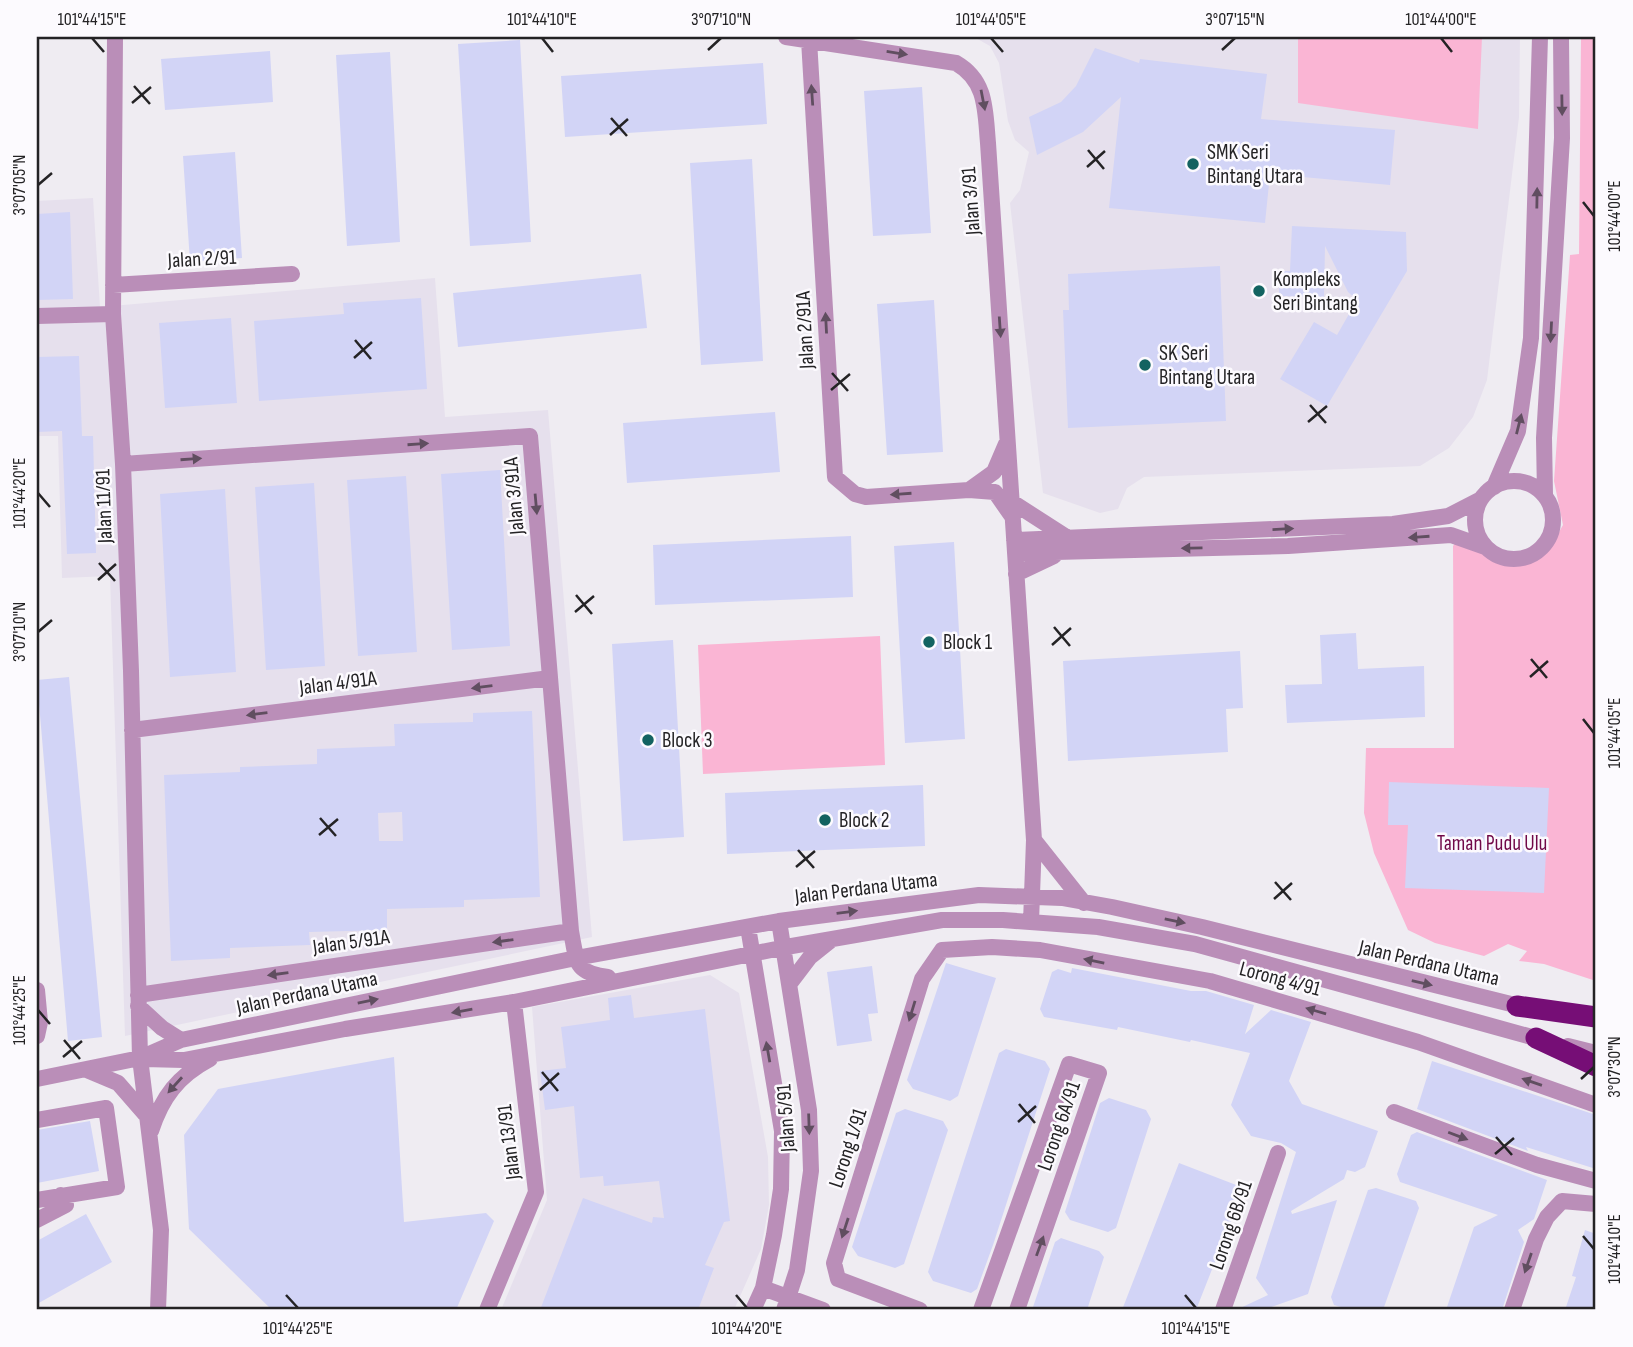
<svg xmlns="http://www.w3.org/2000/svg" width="1633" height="1347" font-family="'Sofia Sans Condensed',sans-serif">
<rect width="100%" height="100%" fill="#efecf2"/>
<path fill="#e6e0ed" d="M974 37H1520L1519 117 1487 380 1473 417 1449 448 1420 466 1144 477 1127 488 1118 509 1100 513 1043 493 1010 203 1020 190 1029 152 1015 140 1008 121 999 63 990 46Z
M93 198 100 307 435 278 445 417 548 410 592 937 125 1036 110 576 62 578 58 436H37V201Z
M710 975 739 993 768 1157 769 1205 761 1249 734 1310H501L547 1200 532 1007Z"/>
<path fill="#fab5d4" d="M1298 37H1482L1478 129 1298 103Z
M1581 37H1596V981L1544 964 1519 961 1527 951 1508 944 1484 956 1435 943 1408 930 1374 853 1364 813 1366 748H1454L1453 546 1457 541 1483 550 1501 561 1522 563 1542 556 1550 548 1563 525 1554 481 1570 255 1579 254Z
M880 636 885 765 703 774 698 645Z"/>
<path fill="#d2d4f6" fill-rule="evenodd" d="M520 40 531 242 470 246 458 44Z
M1095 48 1139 63 1140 59 1267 74 1261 119 1395 130 1390 185 1270 174 1265 223 1109 208 1121 97 1083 132 1037 155 1029 117 1061 102 1076 86Z
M270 51 273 102 165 110 161 59Z
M390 52 400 242 347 246 336 55Z
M763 63 767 124 565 137 561 76Z
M922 87 931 233 873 236 864 91Z
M235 152 242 258 190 262 183 156Z
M752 159 763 361 701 365 690 163Z
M70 212 73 299 37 300V214Z
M1292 226 1406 232 1407 271 1327 406 1280 379 1314 322 1337 335 1357 300 1348 292 1325 246 1324 297 1279 296V271H1290Z
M1220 266 1226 421 1068 428 1063 310H1069L1068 274Z
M641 274 647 328 458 347 453 293Z
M421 298 427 389 259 401 254 321 344 314 343 303Z
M934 300 943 452 887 455 877 304Z
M231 318 237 403 165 408 159 323Z
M79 356 82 436H93L96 553 67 554 62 431 37 432V357Z
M775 412 780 472 627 483 623 423Z
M500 470 510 646 452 650 441 474Z
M406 476 417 652 358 656 347 480Z
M314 483 325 666 266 670 255 487Z
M225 489 236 672 170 677 160 494Z
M851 536 853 597 655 605 653 545Z
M954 542 965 739 905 743 894 546Z
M1356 633 1358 669 1424 666 1425 717 1287 723 1285 685 1322 684 1320 635Z
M673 640 684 837 623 841 612 644Z
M1240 651 1243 708 1226 709 1228 752 1068 761 1063 661Z
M69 677 102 1037 68 1041 37 680Z
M532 711 540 897 464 900V907L387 909V930L309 932 310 945 230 948V958L171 961 164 775 240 772V767L317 764V749L395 746 394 724 473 722V713ZM402 812 403 841H379L378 813Z
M1389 782 1549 788 1544 893 1405 888 1408 825H1388Z
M923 785 925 846 727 854 725 793Z
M946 963 996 978 958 1096 950 1101 913 1089 907 1080Z
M872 966 878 1013 868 1014 872 1041 837 1046 827 972Z
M1072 968 1191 991H1206L1254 1005 1245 1034 1271 1010 1311 1022 1289 1081 1302 1104 1378 1131 1365 1167 1355 1172 1347 1170 1344 1179 1291 1211 1292 1214 1337 1200 1308 1294 1263 1310H1236L1268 1295 1256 1278 1296 1152 1281 1143 1251 1136 1231 1105 1250 1053 1191 1040 1190 1042 1118 1027 1117 1030 1044 1017 1040 1009 1052 972 1058 969 1071 973Z
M631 995 634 1018 705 1009 730 1221 724 1222 705 1265 714 1268 698 1310H540L583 1198 652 1223 653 1217 664 1218 659 1181 604 1186 603 1176 580 1178 574 1106 545 1110 540 1071 566 1068 561 1027 610 1020 608 998Z
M1006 1049 1045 1061 1050 1069 993 1245 977 1289 971 1293 933 1281 928 1272 999 1053Z
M394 1057 404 1222 486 1213 494 1221 456 1310H272L189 1229 184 1135 218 1089Z
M1432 1061 1596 1115V1169L1526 1147 1528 1151 1417 1109Z
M1109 1098 1146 1110 1151 1119 1116 1228 1108 1232 1070 1220 1065 1212 1100 1103Z
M905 1109 943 1121 948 1130 904 1264 895 1268 858 1256 852 1247 896 1113Z
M90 1121 99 1171 37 1183V1130Z
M1417 1132 1547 1180 1534 1219 1518 1230 1524 1242 1502 1310H1446L1474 1227 1498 1215 1400 1182 1397 1174 1411 1135Z
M1179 1163 1244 1188 1196 1310H1122Z
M1376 1188 1416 1201 1419 1208 1383 1310H1351L1334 1305 1331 1297 1368 1190Z
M86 1214 112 1262 37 1304V1241Z
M1585 1230 1596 1234V1310H1565L1576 1277 1572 1276Z
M1061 1238 1099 1251 1104 1257 1087 1310H1032L1055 1242Z"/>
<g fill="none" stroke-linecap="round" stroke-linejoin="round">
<path stroke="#ba8eb8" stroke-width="16" d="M115 37 113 314 123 464 131 671 140 1058 161 1230 158 1310
M786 37 956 63C987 81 985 110 988 143L1034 840 1031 922
M809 40 835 477 855 494 866 497 969 490 995 492 1011 515
M113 285 292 274
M37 316 113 314
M123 464 530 436 571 931C577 962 574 973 608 977
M1475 520a39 39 0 1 1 78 0a39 39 0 1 1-78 0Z
M1494 487 1518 431 1531 338 1540 37
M969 490 994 472 1006 444
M1545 495 1544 438 1562 138 1561 37
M1012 502 1068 538
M1014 540 1393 524 1448 516 1481 499
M1015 553 1288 546 1451 535 1485 547
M1016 574 1054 556
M132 730 550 678
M1034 840 1084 903
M779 921 809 1110 811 1171 797 1270 784 1310
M748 927 782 1131 781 1189 774 1235 763 1288 753 1310
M791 982 810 957 830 941
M37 990 40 1022 37 1036
M138 995 571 931
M138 1006 162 1028 181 1040
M1568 1046 1596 1053
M144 1059 184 1060 345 1029 514 1002 786 947 942 920H1003L1098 927 1195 944 1546 1041
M87 1070 118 1083 145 1114
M37 1079 140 1058 181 1040 576 958 779 921 979 895 1062 898 1112 907 1202 927 1527 1008
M1394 1112 1537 1165 1596 1181
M37 1120 106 1108 117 1187 37 1200
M151 1131C162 1097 178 1076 210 1059
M37 1220 66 1205 61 1195
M763 1288 823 1310
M487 1310 536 1192 514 1002
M920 1310 838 1279 834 1263 922 979 942 950 992 947 1040 950 1210 981 1418 1042 1596 1105
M981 1310 1069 1064 1099 1073 1017 1310
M1223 1310 1278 1153
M1512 1310 1536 1239 1547 1217 1562 1201 1596 1204"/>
<path stroke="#760e76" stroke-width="21" d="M1517 1006 1596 1017
M1536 1038 1596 1066"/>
</g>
<defs><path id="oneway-solid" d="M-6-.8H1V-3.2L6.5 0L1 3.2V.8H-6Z" transform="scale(1.75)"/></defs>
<g fill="#604e60">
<use href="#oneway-solid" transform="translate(897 53) rotate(9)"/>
<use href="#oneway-solid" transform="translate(812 95) rotate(-94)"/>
<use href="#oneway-solid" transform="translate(983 100) rotate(79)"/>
<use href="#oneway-solid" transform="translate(1562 105) rotate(89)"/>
<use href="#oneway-solid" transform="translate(1537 198) rotate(-89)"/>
<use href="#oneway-solid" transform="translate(826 323) rotate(-93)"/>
<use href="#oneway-solid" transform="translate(1000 327) rotate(86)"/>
<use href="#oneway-solid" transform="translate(1551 332) rotate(93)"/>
<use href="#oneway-solid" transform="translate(1519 424) rotate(-76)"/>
<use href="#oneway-solid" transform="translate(418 444) rotate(-4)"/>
<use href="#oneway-solid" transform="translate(191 459) rotate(-4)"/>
<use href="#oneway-solid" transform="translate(901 494) rotate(176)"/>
<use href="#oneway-solid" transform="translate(536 504) rotate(85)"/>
<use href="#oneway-solid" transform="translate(1283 529) rotate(-3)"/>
<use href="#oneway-solid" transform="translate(1419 537) rotate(176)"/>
<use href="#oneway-solid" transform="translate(1192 548) rotate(179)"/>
<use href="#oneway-solid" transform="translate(482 687) rotate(173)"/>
<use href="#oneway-solid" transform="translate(257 714) rotate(173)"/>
<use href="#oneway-solid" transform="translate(847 912) rotate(-7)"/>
<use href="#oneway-solid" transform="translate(1175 921) rotate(12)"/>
<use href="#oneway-solid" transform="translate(503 941) rotate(172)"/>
<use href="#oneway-solid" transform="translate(1094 961) rotate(-168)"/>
<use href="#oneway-solid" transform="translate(278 974) rotate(172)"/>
<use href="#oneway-solid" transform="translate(1422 983) rotate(13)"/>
<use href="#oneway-solid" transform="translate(368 1001) rotate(-12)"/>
<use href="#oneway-solid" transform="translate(462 1011) rotate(170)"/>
<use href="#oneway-solid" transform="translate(912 1011) rotate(107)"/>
<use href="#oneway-solid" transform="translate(1316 1011) rotate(-164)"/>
<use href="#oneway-solid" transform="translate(768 1052) rotate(-100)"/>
<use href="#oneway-solid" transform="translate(1532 1082) rotate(-161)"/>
<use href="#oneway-solid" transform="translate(175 1085) rotate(132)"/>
<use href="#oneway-solid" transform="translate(809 1124) rotate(88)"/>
<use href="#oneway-solid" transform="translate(1458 1136) rotate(21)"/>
<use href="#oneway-solid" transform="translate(845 1228) rotate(108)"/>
<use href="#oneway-solid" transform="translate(1040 1246) rotate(-70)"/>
<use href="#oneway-solid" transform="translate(1528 1263) rotate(109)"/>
</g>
<path fill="none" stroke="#242325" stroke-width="2.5" d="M92 38 104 52M542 38 553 52M991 38 1003 52M1441 38 1452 52M708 50 721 38M1222 50 1235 38M134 86 150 104M132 103 151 87M611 118 627 136M610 135 628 119M1088 150 1104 169M1087 167 1105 151M38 185 52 173M1583 202 1594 216M355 340 371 359M354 358 372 342M832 373 848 391M831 390 850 374M1310 405 1326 423M1308 422 1327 406M38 493 50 507M99 563 115 581M98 580 116 564M576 595 592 614M575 612 594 596M1054 627 1070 646M38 632 52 620M1052 645 1071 628M1531 659 1547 678M1530 677 1548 661M1583 719 1594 733M320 818 336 836M319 835 338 819M798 850 814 868M796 867 815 851M1275 882 1291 900M1274 899 1292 883M38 1010 50 1024M64 1040 80 1059M63 1057 82 1041M542 1072 558 1091M1581 1079 1594 1067M540 1090 559 1073M1019 1104 1035 1123M1018 1122 1036 1106M1496 1137 1512 1155M1495 1154 1514 1138M1583 1236 1594 1249M286 1295 298 1308M736 1295 747 1308M1185 1295 1196 1308"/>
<g fill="#136361" stroke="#fcfafe" stroke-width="2.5">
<circle cx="1193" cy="164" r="7"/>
<circle cx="1259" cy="291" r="7"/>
<circle cx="1145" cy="365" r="7"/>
<circle cx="929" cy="642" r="7"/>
<circle cx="648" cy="740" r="7"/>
<circle cx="825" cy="820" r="7"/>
</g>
<g text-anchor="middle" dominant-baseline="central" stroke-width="5" stroke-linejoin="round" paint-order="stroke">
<g font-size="21" fill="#242325" stroke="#fcfafe" text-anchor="start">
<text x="1207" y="152">SMK Seri<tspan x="1207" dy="24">Bintang Utara</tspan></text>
<text x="1273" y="279">Kompleks<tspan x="1273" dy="24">Seri Bintang</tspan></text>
<text x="1159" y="353">SK Seri<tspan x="1159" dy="24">Bintang Utara</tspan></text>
<text x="943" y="642">Block 1</text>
<text x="662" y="740">Block 3</text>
<text x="839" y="820">Block 2</text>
</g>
<g font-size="21" fill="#242325" stroke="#fcfafe">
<text transform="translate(971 201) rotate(-94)">Jalan 3/91</text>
<text transform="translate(202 259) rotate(-3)">Jalan 2/91</text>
<text transform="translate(805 330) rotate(-93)">Jalan 2/91A</text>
<text transform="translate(514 496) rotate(-95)">Jalan 3/91A</text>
<text transform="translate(104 506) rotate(-92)">Jalan 11/91</text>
<text transform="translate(338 683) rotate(-7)">Jalan 4/91A</text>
<text transform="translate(866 888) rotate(-7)">Jalan Perdana Utama</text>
<text transform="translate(351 942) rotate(-8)">Jalan 5/91A</text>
<text transform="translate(1429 963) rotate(13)">Jalan Perdana Utama</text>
<text transform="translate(1280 979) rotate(15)">Lorong 4/91</text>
<text transform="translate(307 993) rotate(-12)">Jalan Perdana Utama</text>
<text transform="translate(786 1118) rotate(-94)">Jalan 5/91</text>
<text transform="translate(1059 1126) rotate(-71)">Lorong 6A/91</text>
<text transform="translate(509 1142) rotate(-97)">Jalan 13/91</text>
<text transform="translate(848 1148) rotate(-72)">Lorong 1/91</text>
<text transform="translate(1231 1225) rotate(-71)">Lorong 6B/91</text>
</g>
<g font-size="21" fill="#700848" stroke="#fcfafe">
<text x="1492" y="843">Taman Pudu Ulu</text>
</g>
</g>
<rect width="1633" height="1347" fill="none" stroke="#fcfafe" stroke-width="77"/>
<rect x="38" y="38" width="1556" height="1270" fill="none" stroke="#242325" stroke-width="2.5"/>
<g font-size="18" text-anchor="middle" fill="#242325">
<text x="92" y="25">101°44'15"E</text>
<text x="542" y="25">101°44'10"E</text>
<text x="721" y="25">3°07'10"N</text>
<text x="991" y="25">101°44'05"E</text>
<text x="1235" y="25">3°07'15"N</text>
<text x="1441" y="25">101°44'00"E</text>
<text transform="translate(19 185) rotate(-90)" y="6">3°07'05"N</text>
<text transform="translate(1614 216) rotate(-90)" y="6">101°44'00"E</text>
<text transform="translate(19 493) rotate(-90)" y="6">101°44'20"E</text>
<text transform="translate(19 632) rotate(-90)" y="6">3°07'10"N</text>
<text transform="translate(1614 733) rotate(-90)" y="6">101°44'05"E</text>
<text transform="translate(19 1010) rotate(-90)" y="6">101°44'25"E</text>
<text transform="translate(1614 1067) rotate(-90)" y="6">3°07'30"N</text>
<text transform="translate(1614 1249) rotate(-90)" y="6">101°44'10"E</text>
<text x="298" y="1334">101°44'25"E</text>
<text x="747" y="1334">101°44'20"E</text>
<text x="1196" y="1334">101°44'15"E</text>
</g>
</svg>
